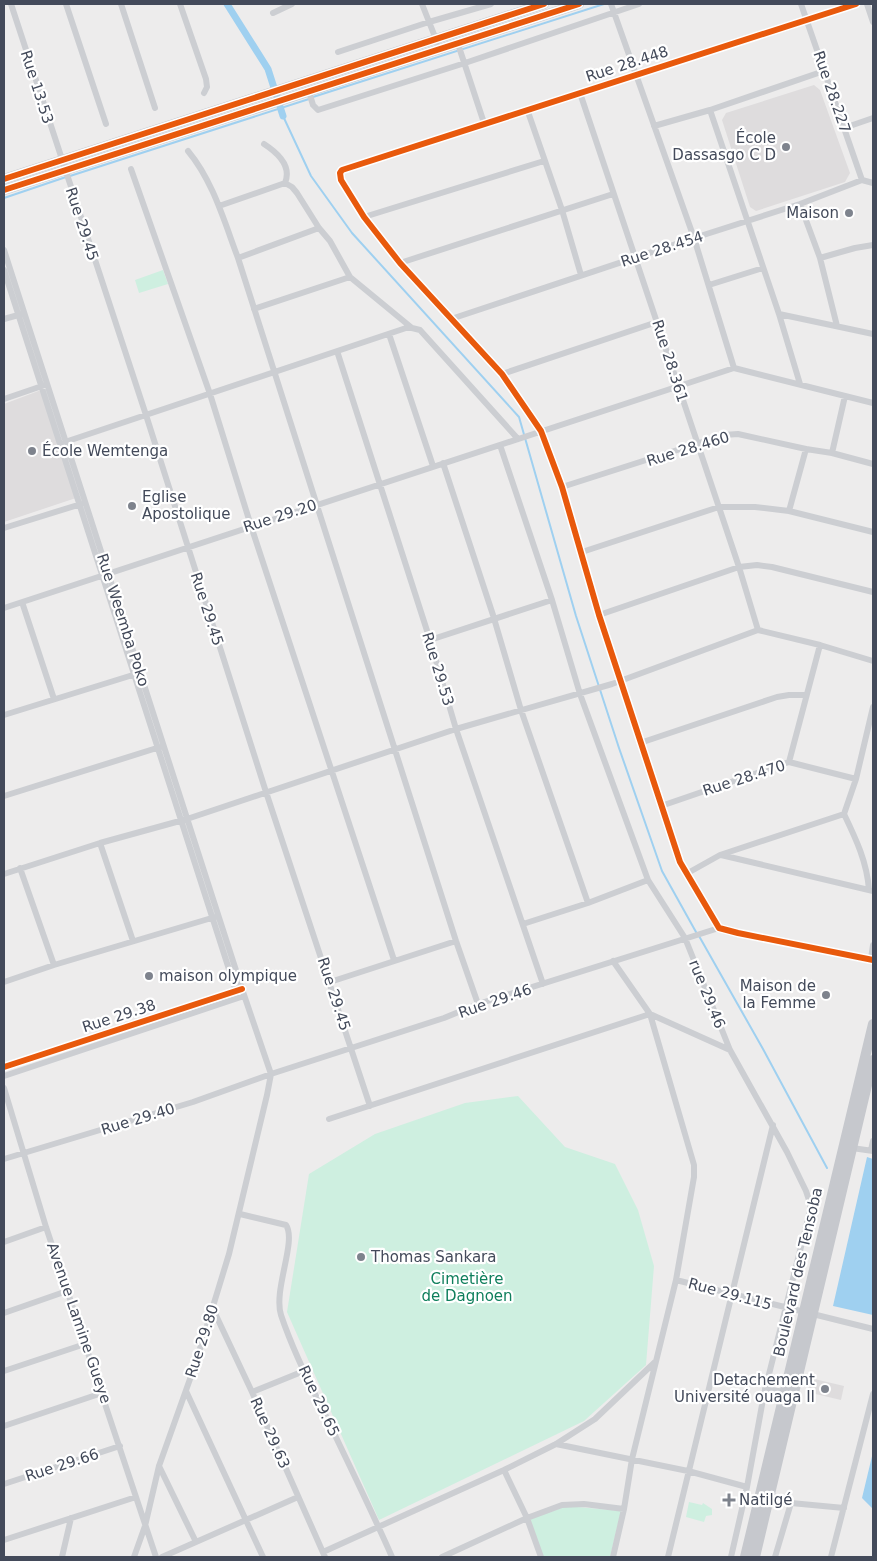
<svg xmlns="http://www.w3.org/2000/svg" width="877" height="1561" font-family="'DejaVu Sans',sans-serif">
<rect width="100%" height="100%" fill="#edecec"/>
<path fill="#dedcdd" d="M814 85 820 90 850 173 845 182 756 211 750 207 722 120 726 113Z
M41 390 76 498 4 522V404Z
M810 1378 844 1386 841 1400 807 1392Z"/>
<path fill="#ceefe0" d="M163 270 168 284 139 293 135 280Z
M518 1096 565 1147 615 1164 638 1210 654 1266 646 1365 584 1421 379 1520 287 1312 309 1174 375 1134 465 1103Z
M689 1502 702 1505 703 1503 712 1509V1515L706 1516 704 1522 686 1517Z
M567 1506 621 1511 610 1557H543L530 1519Z"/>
<path fill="#9fd0f0" d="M867 1157 873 1159V1315L833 1306Z
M873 1452V1509L862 1498Z"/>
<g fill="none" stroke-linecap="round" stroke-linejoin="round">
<path stroke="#9fd0f0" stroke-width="2" d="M313 97 604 4
M283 116 311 176 352 233 519 417 576 616 619 748 662 871 696 932
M70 176 309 99
M4 198 66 177
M699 936 763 1049 827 1168"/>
<path stroke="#9fd0f0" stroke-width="7" d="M227 4 268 69 283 116"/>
<path stroke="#ccced2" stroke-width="6" d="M11 4 146 415 266 792 370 1106
M66 4 106 124
M121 4 155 108
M180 4 206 79 207 87 204 93
M422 4 437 42
M611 4 694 238 734 368
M801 4 862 180
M856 4 342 170 340 173 341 180 364 217 400 263 502 374 541 431 562 487 599 615 680 862 719 928 738 933 873 960
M867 4 873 22
M273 13 292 4
M458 44 484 123
M338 52 429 22 491 4
M309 92 313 105 318 110 465 63 639 4
M580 93 739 567 758 630
M527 109 562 210 581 275
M710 110 824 71
M654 126 710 110 779 314 800 384
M844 128 873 118
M188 151C213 181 224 221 238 258L456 941 478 1004
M131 169 210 394 251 526 394 960
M285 183 292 187 297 193 319 228 330 241 350 277 412 328
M800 204 820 258 837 326
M219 206 285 183C292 166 278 153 264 144
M364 217 544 161
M4 250 242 989 271 1074 267 1095 229 1254 195 1365 159 1466 145 1526 134 1557
M238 258 319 228
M820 258 855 248 873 245
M400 263 613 194
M4 270 236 991
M709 285 763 268
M254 309 350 277
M779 314 873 334
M4 319 22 314
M451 319 694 238 800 204 862 180 873 183
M389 334 433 466
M337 351 430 640 456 729 543 984
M502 374 657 322
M4 399 45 385
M65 442 406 328H412L420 330 518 439
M500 445 552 600 580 694 648 880 685 938 730 1050 787 1152 806 1191 810 1203V1211L764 1394 747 1487
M832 453 845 396
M443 463 493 615 521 710 588 903
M562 487 724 435 738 434 806 449 832 453 873 464
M789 511 806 449
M4 528 81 504
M582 552 719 507H755L789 511 873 532
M22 602 54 699
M4 608 734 368 873 403
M599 615 739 567 757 565 772 567 873 592
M430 640 552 600
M4 715 136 674
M640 743 777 697 789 695H806
M789 762 820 645
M4 796 160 747
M661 806 789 762 856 779
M844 814 856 779 873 707
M100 843 133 941
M721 855 873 891
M20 868 54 965
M4 874 100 843 187 819 456 729 612 684 758 630 820 645 873 661
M686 874 720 855 844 814C856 839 867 862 869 890
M523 924 588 903 648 880
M871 959 873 945
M613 961 650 1014 730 1050
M4 982 54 965 215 917
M330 982 456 941
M4 1067 238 990
M4 1076 244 996
M4 1088 46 1227 156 1557
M329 1119 650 1014 694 1165V1177L676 1280 632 1459 624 1509 613 1557
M852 1148 873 1151
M871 1150 873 1141
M4 1159 193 1102 271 1074 444 1018 478 1004 719 928
M240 1214 286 1225C297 1241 273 1290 281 1315 292 1348 308 1381 324 1412 347 1461 371 1509 392 1557
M4 1242 46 1227
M676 1280 873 1329
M213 1309 252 1392 325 1557
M4 1313 67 1291
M4 1371 85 1344
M765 1389 785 1392
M186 1391 263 1557
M252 1392 304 1371
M4 1426 102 1393
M556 1444 688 1471 747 1487 731 1557
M159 1466 196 1542
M504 1470 527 1518 541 1557
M4 1484 120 1446
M771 1495 791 1503 844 1508
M4 1540 136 1497
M323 1552 504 1470 556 1444 595 1419 655 1362
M62 1557 71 1518
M162 1557 298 1497
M442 1557 527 1518 562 1505 584 1504 624 1509
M668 1557 773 1125
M775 1557 791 1503
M831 1557 873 1394"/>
<path stroke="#c6c8cd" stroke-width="10" d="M4 179 544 4
M4 190 579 4
M745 1557 873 1024
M755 1557 873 1060"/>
<defs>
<path id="cycleway" d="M856 4 342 170 340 173 341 180 364 217 400 263 502 374 541 431 562 487 599 615 680 862 719 928 738 933 873 960
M4 179 544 4
M4 190 579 4
M4 1067 242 989"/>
</defs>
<use href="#cycleway" stroke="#fff" stroke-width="9"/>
<use href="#cycleway" stroke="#e8590c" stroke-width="6"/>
</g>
<g fill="#7e838d" stroke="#fff" stroke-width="2">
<circle cx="786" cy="147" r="5"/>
<circle cx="849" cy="213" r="5"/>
<circle cx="32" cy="451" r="5"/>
<circle cx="132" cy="506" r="5"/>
<circle cx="149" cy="976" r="5"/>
<circle cx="826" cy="995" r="5"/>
<circle cx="361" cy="1257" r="5"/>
<circle cx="825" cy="1389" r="5"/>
<path d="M726.5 1492.5h5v5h5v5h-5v5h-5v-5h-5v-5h5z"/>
</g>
<g text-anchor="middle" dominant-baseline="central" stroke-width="4.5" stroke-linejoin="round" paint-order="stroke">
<g font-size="15" fill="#434a5a" stroke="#fff">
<text transform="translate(627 64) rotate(-18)">Rue 28.448</text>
<text transform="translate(37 87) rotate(72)">Rue 13.53</text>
<text transform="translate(832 92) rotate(71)">Rue 28.227</text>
<text transform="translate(82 224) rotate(72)">Rue 29.45</text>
<text transform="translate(662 249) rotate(-18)">Rue 28.454</text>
<text transform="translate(670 361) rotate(72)">Rue 28.361</text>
<text transform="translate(688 449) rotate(-17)">Rue 28.460</text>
<text transform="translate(280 516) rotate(-18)">Rue 29.20</text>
<text transform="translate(207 609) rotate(72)">Rue 29.45</text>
<text transform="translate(123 620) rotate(72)">Rue Weemba Poko</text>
<text transform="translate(438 669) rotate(73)">Rue 29.53</text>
<text transform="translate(744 778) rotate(-18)">Rue 28.470</text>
<text transform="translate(334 994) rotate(72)">Rue 29.45</text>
<text transform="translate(707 994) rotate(68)">rue 29.46</text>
<text transform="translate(495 1001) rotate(-19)">Rue 29.46</text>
<text transform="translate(119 1016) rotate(-18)">Rue 29.38</text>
<text transform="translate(138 1119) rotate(-17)">Rue 29.40</text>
<text transform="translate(798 1272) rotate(-77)">Boulevard des Tensoba</text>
<text transform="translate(730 1294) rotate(15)">Rue 29.115</text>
<text transform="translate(79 1323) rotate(71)">Avenue Lamine Gueye</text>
<text transform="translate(202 1341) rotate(-72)">Rue 29.80</text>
<text transform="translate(319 1401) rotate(65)">Rue 29.65</text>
<text transform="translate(270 1433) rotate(66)">Rue 29.63</text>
<text transform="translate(62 1465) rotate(-18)">Rue 29.66</text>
</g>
<g font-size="15" fill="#434a5a" stroke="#fff" text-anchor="start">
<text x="776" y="138" text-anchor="end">École<tspan x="776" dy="17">Dassasgo C D</tspan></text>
<text x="839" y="213" text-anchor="end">Maison</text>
<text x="42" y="451">École Wemtenga</text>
<text x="142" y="497">Eglise<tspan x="142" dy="17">Apostolique</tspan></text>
<text x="159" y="976">maison olympique</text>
<text x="816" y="986" text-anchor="end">Maison de<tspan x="816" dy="17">la Femme</tspan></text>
<text x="371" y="1257">Thomas Sankara</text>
<text x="815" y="1380" text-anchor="end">Detachement<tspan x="815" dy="17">Université ouaga II</tspan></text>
<text x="739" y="1500">Natilgé</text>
</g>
<g font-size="15" fill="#0f7f5c" stroke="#fff">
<text x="467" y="1279">Cimetière<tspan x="467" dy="17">de Dagnoen</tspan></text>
</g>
</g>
<rect width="877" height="1561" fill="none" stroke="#434a5a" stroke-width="10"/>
</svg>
